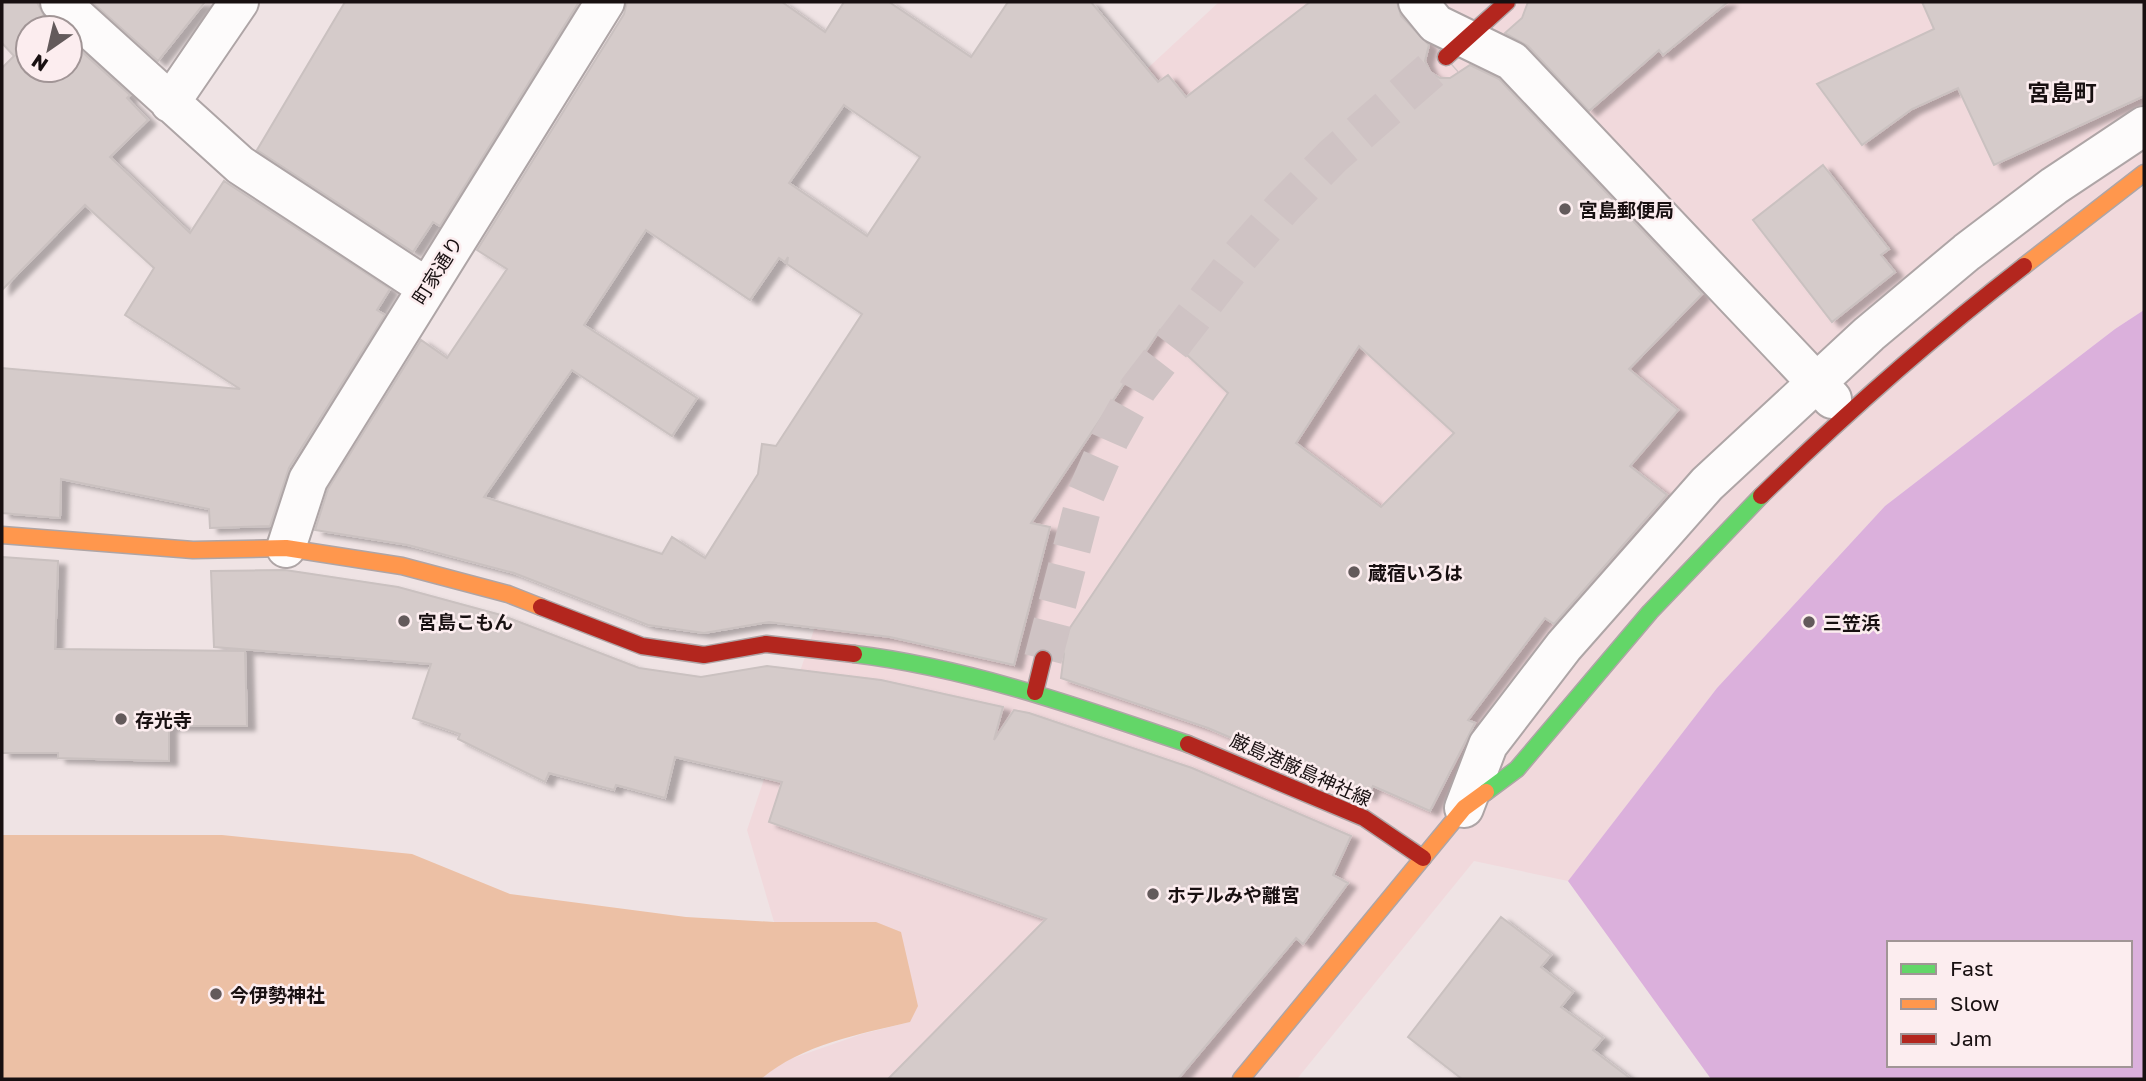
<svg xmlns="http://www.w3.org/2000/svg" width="2146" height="1081" font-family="'Golos Text','Noto Sans JP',sans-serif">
<defs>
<filter id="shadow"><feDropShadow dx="8" dy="4.5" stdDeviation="2" flood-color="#0004"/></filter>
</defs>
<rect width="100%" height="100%" fill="#efe3e4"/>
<path fill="#f1d9dc" d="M1219 2H2144V310L2115 329 1885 506 1717 688 1568 881 1474 861 1297 1079H761L782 1062 862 1034 910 1022 876 922H774L747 830 848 528 1136 79Z"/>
<path fill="#ecc0a5" d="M2 835H222L412 854 510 894 686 917 774 922H876L901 932 918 1006 910 1022C860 1034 801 1045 761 1079H2Z"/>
<path fill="#dbb0dc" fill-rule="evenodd" d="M2144 310V1079H1711L1568 881 1717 688 1885 506 2115 329ZM1889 943H2130V1065H1889Z"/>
<path fill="#d5cbca" stroke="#cac1c0" stroke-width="2" fill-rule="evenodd" filter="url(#shadow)" d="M2 2H37L45 18 56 28H28V70H70V41L130 95 127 98 148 120 110 157 190 233 224 181 390 289 377 310 385 315 289 468 270 526 210 528 209 509 61 479 60 518 2 513V368L240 389 125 315 154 268 85 205 2 290V68L14 56 2 43Z
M92 2H205L158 61Z
M345 2H579L440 226 433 222 413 252 257 150Z
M627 2H782L825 32 844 2H889L971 57 1008 2H1091L1158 82 1168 75 1186 97 1310 2H1397L1401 16 1429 45 1425 61 1430 72 1440 78H1450L1470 65 1499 79 1702 294 1629 369 1678 410 1630 466 1667 495 1554 624 1545 618 1468 720 1475 723 1430 811 1373 786 1368 796 1208 728 1061 678 1064 654 1059 644 1228 393 1160 330 1031 523 1050 527 1014 665 890 637 769 622 704 633 648 625 514 573 408 545 315 530 328 489 421 340 447 358 507 269 477 250 624 14ZM844 105 920 157 867 236 789 183ZM646 230 750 300 779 258 785 262 788 257 787 264 862 314 776 446 762 444 758 474 705 558 672 537 662 554 484 497 572 370 672 436 697 398 584 325ZM1359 346 1454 433 1381 507 1296 443Z
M1528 2H1728L1663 55 1659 50 1589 111 1528 46 1505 33 1522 18Z
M1922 2H2144V96L1994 165 1958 88 1912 109 1862 145 1817 84 1934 29Z
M1823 165 1889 249 1881 255 1895 272 1832 322 1753 220Z
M2 557 58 561 55 649 245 651 247 726H169V761L58 758V753H2Z
M285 570 398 587 501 615 639 668 701 677 767 666 881 680 1003 707 994 740 1014 710 1029 713 1192 768 1351 836 1333 875 1348 883 1303 944 1296 938 1178 1079H888L1046 919 769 822 782 782 675 757 665 798 616 785 614 790 549 773 545 782 458 739 460 734 413 718 431 664 214 647 211 571Z
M1501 917 1551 955 1541 967 1573 992 1561 1007 1603 1038 1593 1050 1631 1079H1462L1408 1037Z"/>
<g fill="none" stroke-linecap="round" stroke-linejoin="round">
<path stroke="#cfc3c4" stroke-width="38" stroke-dasharray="38 19" stroke-linecap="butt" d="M1043 659 1086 494 1110 439 1138 389 1240 256 1284 206 1333 156 1446 57"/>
<defs>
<path id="street" d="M60 2 240 165 426 287
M1418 2 1436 24 1512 61 1832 399
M170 103 239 2
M286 548 308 480 605 2
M1464 808 1488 745 1564 646 1707 484 1869 334 1967 252 2054 186 2144 126"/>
<path id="fast" d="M854 654C969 668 1079 707 1188 744
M1486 792 1517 769 1650 612 1761 496"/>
<path id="slow" d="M2024 266 2144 173
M2 535 193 550 286 548 402 566 508 594 541 607
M1241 1079 1464 808 1486 792"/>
<path id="jam" d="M1446 57 1507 2
M1761 496C1845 414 1931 338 2024 266
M541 607 642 646 704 655 766 644 854 654
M1035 692 1043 659
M1188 744 1364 818 1423 858"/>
</defs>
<use href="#street" stroke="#aea5a6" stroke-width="42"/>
<use href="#fast" stroke="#aea5a6" stroke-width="19"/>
<use href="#slow" stroke="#aea5a6" stroke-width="19"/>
<use href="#jam" stroke="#aea5a6" stroke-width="19"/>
<use href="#street" stroke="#fdfbfb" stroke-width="38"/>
<use href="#fast" stroke="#63d668" stroke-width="16"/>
<use href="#slow" stroke="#ff974d" stroke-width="16"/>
<use href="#jam" stroke="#b3261e" stroke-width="16"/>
</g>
<g fill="#635a5b" stroke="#fcedef" stroke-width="2.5">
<circle cx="1565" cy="209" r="7"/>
<circle cx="1354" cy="572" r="7"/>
<circle cx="404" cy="621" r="7"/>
<circle cx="1809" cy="622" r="7"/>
<circle cx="121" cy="719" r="7"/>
<circle cx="1153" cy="894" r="7"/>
<circle cx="216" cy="994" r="7"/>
</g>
<g text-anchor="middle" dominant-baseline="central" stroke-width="5" stroke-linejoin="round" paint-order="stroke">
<g font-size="19" font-weight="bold" fill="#181011" stroke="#fcedef" text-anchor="start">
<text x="1579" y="209">宮島郵便局</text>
<text x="1368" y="572">蔵宿いろは</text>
<text x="418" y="621">宮島こもん</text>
<text x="1823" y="622">三笠浜</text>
<text x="135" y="719">存光寺</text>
<text x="1167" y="894">ホテルみや離宮</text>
<text x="230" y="994">今伊勢神社</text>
</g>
<g font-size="19" fill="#181011" stroke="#fcedef">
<text transform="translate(437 270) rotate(-58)">町家通り</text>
<text transform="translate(1301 769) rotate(24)">厳島港厳島神社線</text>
</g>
<g font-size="23" font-weight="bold" fill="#181011" stroke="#fcedef">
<text x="2062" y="92">宮島町</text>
</g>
</g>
<rect width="2146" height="1081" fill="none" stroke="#181011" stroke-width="7"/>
<rect x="1887" y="941" width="245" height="126" fill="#fcedef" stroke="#a19596" stroke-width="2"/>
<rect x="1901" y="964" width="35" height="10" fill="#63d668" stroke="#a19596" stroke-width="2"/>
<text x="1950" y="976" font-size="21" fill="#181011">Fast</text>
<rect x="1901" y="999" width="35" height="10" fill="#ff974d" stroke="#a19596" stroke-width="2"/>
<text x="1950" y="1011" font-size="21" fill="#181011">Slow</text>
<rect x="1901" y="1034" width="35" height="10" fill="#b3261e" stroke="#a19596" stroke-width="2"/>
<text x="1950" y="1046" font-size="21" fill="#181011">Jam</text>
<g transform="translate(49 49) rotate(214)"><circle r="33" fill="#fcedef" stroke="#a19596" stroke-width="2"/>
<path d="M0-5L12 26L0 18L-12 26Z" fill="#635a5b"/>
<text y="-10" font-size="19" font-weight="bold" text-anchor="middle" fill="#181011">N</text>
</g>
</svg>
